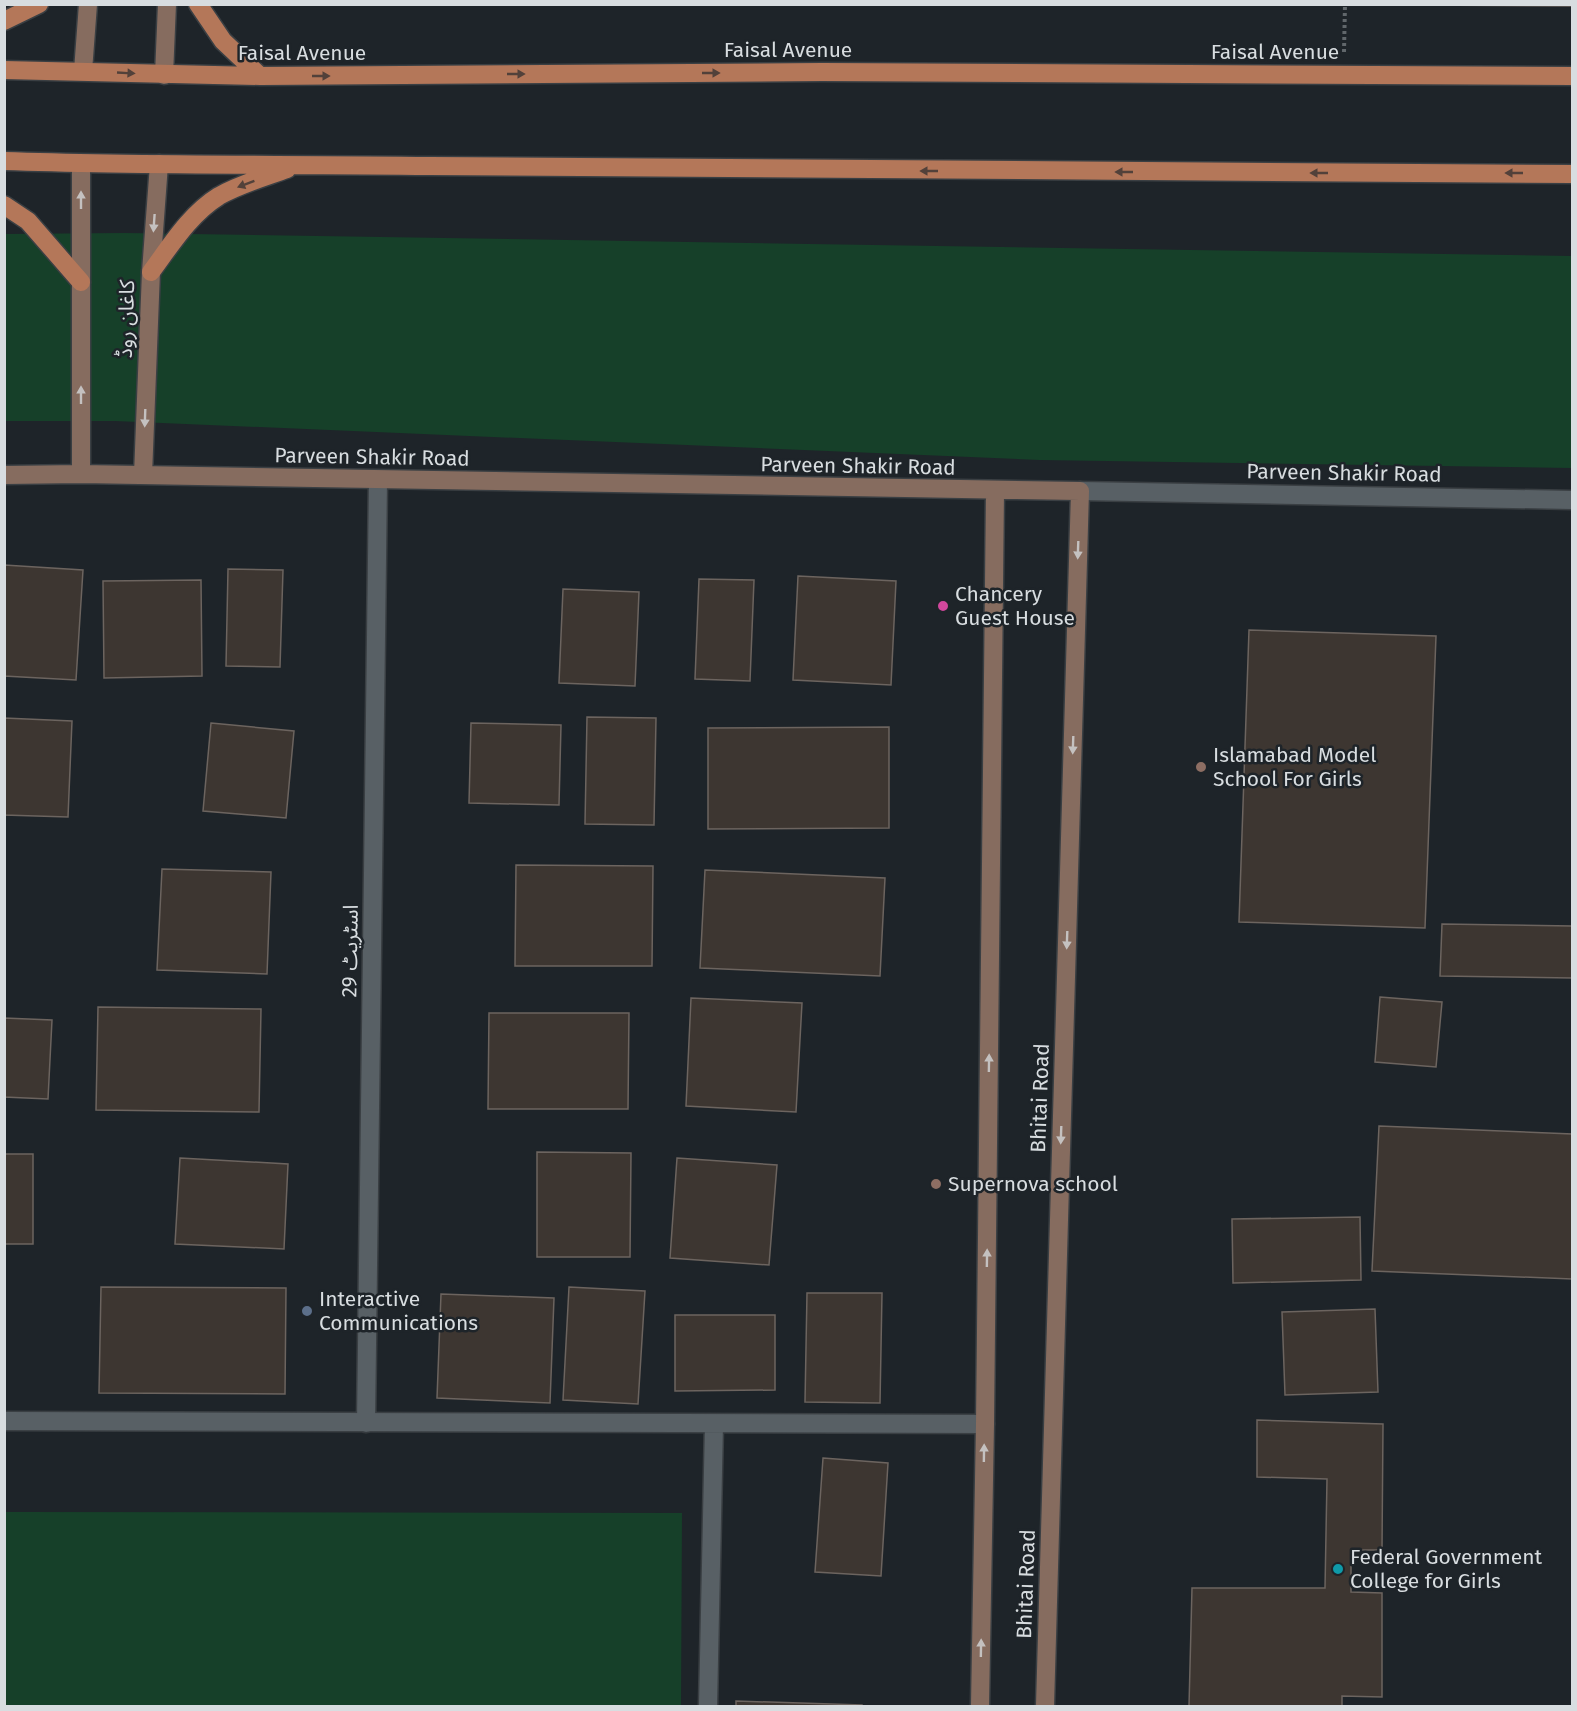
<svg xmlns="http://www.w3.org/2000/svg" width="1577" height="1711" font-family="'Fira Sans','Noto Sans Arabic',sans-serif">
<rect width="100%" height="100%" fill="#1e2429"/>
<path fill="#164029" d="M125 233 1572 256V468L1040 460 115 421H5L4 234Z
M5 1512 682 1513 681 1706H5Z"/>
<path fill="#3d3631" stroke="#6c645f" stroke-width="1.5" d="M1424 4H1572V6L1424 5Z
M4 565 83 570 76 680 4 676Z
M228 569 283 570 280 667 226 666Z
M798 576 896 581 891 685 793 680Z
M699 579 754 580 750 681 695 679Z
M201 580 202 676 104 678 103 581Z
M563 589 639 592 635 686 559 683Z
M1249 630 1436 636 1425 928 1239 922Z
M587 717 656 718 654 825 585 824Z
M4 718 72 721 68 817 4 815Z
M211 723 294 731 286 818 203 811Z
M471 723 561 725 559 805 469 803Z
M889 727V828L708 829V728Z
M516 865 653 866 652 966H515Z
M162 869 271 872 267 974 157 970Z
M705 870 885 878 880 976 700 968Z
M1442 924 1572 926V978L1440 976Z
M1380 997 1442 1002 1436 1067 1375 1062Z
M691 998 802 1003 796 1112 686 1106Z
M98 1007 261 1009 259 1112 96 1110Z
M489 1013H629L628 1109H488Z
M4 1018 52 1020 48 1099 4 1097Z
M1379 1126 1572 1134V1279L1372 1271Z
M537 1152 631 1153 630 1257H537Z
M4 1154H33V1244H4Z
M180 1158 288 1164 284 1249 175 1244Z
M677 1158 777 1165 769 1265 670 1258Z
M1360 1217 1361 1280 1233 1283 1232 1219Z
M101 1287 286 1288 285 1394 99 1393Z
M569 1287 645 1291 638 1404 563 1400Z
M807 1293H882L880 1403 805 1402Z
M441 1294 554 1298 550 1403 437 1398Z
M1375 1309 1378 1392 1285 1395 1282 1312Z
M675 1315H775V1390L675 1391Z
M1257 1420 1383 1424 1382 1550H1351V1592L1382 1593V1697L1342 1696V1706H1189L1192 1588H1325L1327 1479 1257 1477Z
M823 1458 888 1463 881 1576 815 1572Z
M736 1701 862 1705V1706H736Z"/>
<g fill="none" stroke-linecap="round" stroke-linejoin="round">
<defs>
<path id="street" d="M1080 491 1572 500
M4 1421 985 1424
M366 1423 378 480
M708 1706 714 1424"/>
<path id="secondary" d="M83 71 88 4
M164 75 167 4
M81 164V474
M4 475 81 474 1080 491 1045 1706
M143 475 151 272 159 164
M980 1706 985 1424 995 491"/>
<path id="primary" d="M198 4 223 41 260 76
M4 21 39 4
M4 70 260 76 822 72 1572 76
M4 161C146 166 288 164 430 166 811 170 1192 172 1572 174
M4 205 28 221 81 282
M151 272C171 245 190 214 219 196 240 184 265 177 287 169"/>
</defs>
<use href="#street" stroke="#3a3f43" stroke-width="21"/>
<use href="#secondary" stroke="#3a3f43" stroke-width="21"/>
<use href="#primary" stroke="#3a3f43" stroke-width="21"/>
<path stroke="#61676b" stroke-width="4" stroke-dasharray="3 3" stroke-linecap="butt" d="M1344 52 1345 4"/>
<use href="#street" stroke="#586065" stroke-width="18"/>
<use href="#secondary" stroke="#866c5f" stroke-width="18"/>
<use href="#primary" stroke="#b47759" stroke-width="18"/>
</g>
<defs><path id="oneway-solid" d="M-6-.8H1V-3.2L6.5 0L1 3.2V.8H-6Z" transform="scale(1.5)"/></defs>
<g fill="#52413a">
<use href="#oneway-solid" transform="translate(126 73) rotate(3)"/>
<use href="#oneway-solid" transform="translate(711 73)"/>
<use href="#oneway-solid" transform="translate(516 74)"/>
<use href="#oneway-solid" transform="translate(321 76)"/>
<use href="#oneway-solid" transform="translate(929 171) rotate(-180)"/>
<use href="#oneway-solid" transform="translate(1124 172) rotate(-180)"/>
<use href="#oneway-solid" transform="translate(1319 173) rotate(-180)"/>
<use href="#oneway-solid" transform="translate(1514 173) rotate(-180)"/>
<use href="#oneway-solid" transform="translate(246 184) rotate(159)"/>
</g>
<g fill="#c4c1c0">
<use href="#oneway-solid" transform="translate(81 200) rotate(-90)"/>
<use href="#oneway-solid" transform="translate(154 223) rotate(94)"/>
<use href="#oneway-solid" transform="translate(81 395) rotate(-90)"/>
<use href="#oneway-solid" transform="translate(145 418) rotate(92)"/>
<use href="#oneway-solid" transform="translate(1078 550) rotate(92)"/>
<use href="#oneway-solid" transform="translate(1073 745) rotate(92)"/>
<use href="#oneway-solid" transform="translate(1067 940) rotate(92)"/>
<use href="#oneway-solid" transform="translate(989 1063) rotate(-89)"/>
<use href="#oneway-solid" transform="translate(1061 1135) rotate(92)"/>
<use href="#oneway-solid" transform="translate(987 1258) rotate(-89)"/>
<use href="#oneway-solid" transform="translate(984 1453) rotate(-89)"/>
<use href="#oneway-solid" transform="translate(981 1648) rotate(-89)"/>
</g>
<circle fill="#d1479c" stroke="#1e2429" stroke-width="2" cx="943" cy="606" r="6"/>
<g fill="#8d6e63" stroke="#1e2429" stroke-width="2">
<circle cx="1201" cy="767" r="6"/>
<circle cx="936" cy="1184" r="6"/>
</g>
<circle fill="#5c6f8a" stroke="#1e2429" stroke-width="2" cx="307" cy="1311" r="6"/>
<circle fill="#0f9aa8" stroke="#1e2429" stroke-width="2" cx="1338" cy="1569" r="6"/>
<g text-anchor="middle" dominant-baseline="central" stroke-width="5" stroke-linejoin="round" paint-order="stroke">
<g font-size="21" fill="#d8dde0" stroke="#1e2429">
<text x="788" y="50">Faisal Avenue</text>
<text x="1275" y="52">Faisal Avenue</text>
<text x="302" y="53">Faisal Avenue</text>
<text transform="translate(126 319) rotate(-88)">کاغان روڈ</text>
<text transform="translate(372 457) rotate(1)">Parveen Shakir Road</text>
<text transform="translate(858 466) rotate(1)">Parveen Shakir Road</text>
<text transform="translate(1344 473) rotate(1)">Parveen Shakir Road</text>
<text transform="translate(350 951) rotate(-89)">اسٹریٹ 29</text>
<text transform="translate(1040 1098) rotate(-88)">Bhitai Road</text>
<text transform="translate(1026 1584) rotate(-88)">Bhitai Road</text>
</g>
<g font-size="21" fill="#d8dde0" stroke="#1e2429" text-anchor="start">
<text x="955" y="594">Chancery<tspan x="955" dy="24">Guest House</tspan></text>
<text x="1213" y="755">Islamabad Model<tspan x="1213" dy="24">School For Girls</tspan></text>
<text x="948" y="1184">Supernova school</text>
<text x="319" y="1299">Interactive<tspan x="319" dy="24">Communications</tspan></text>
<text x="1350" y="1557">Federal Government<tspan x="1350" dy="24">College for Girls</tspan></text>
</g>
</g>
<rect width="1577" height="1711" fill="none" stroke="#d8dde0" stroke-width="12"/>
</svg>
